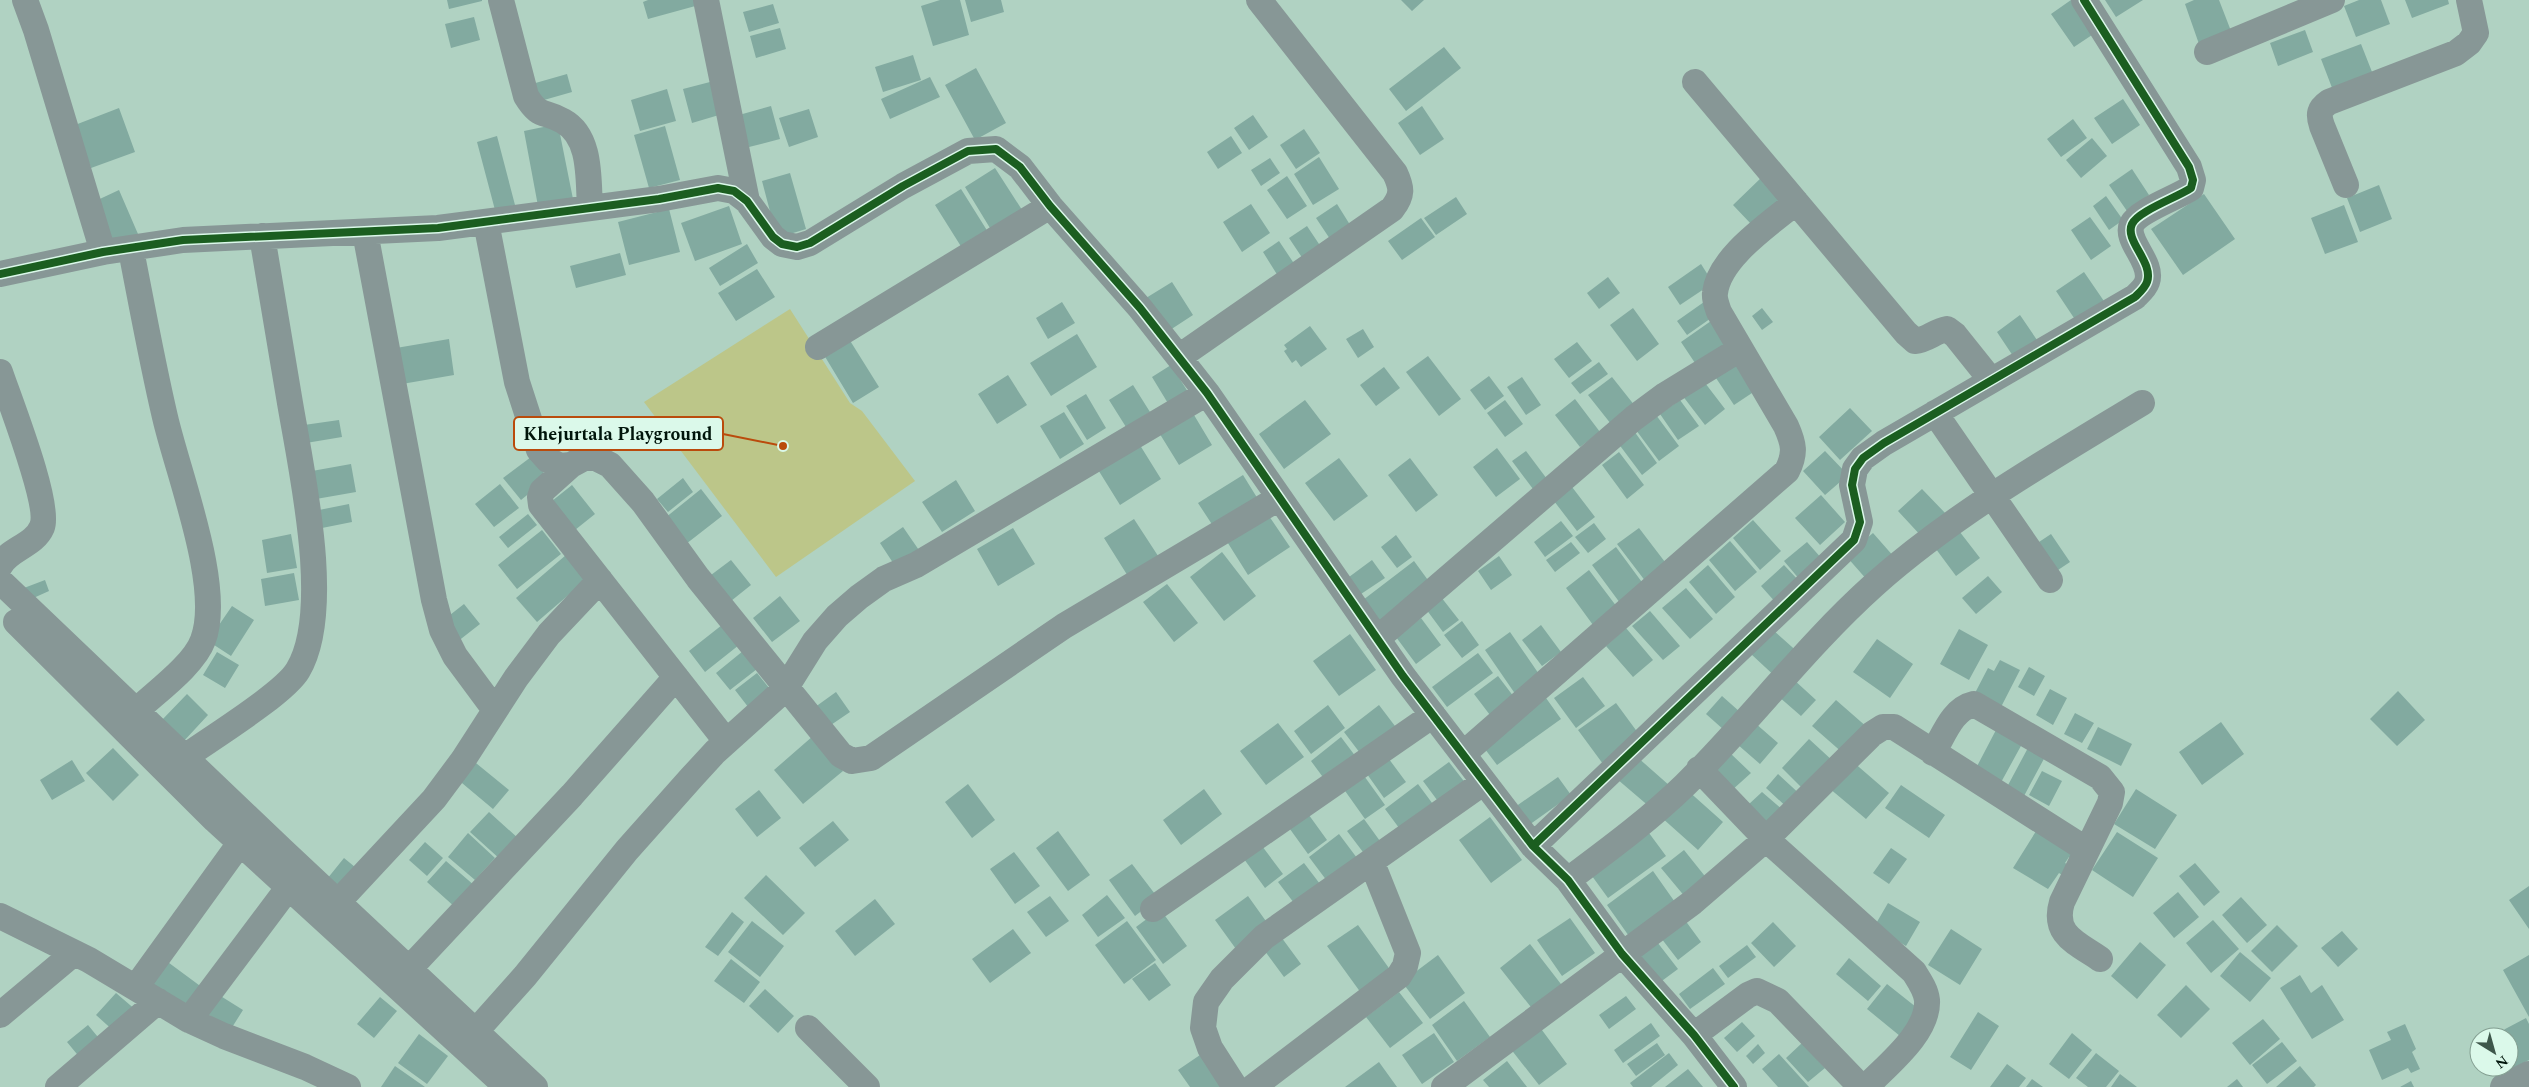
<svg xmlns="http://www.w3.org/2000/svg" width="2529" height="1087" font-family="Spectral,serif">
<rect width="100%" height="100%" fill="#b0d2c2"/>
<path fill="#bcc689" d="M790 309 850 403 862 411 915 481 776 577 644 402Z"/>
<path fill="#82aaa0" d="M447 0H482V1L449 9Z
M648 0H698L699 5 648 19 643 2Z
M940 0H960L969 35 933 46 921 6Z
M965 0H1001L1004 12 971 22Z
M1401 0H1424L1412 11Z
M2071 0 2095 33 2074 47 2051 14Z
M2105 0H2143L2116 17Z
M2194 0H2219L2231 31 2199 44 2185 4Z
M2359 0H2381L2390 24 2356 37 2344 6Z
M2405 0H2448L2449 4 2412 18Z
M773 4 779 23 749 32 743 12Z
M474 17 480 40 451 48 445 24Z
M780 28 786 49 756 58 750 36Z
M2305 30 2313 52 2278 66 2270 43Z
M2361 44 2374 77 2334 93 2321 59Z
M1444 47 1461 68 1406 111 1389 89Z
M913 55 921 80 883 92 875 67Z
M976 68 1006 123 975 140 945 85Z
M567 74 572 92 537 102 532 84Z
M930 77 940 97 890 119 881 99Z
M710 82 719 115 692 123 683 89Z
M667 89 676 121 640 131 631 100Z
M2123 99 2140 125 2112 144 2094 118Z
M771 106 780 139 749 147 739 115Z
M1422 106 1444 139 1420 155 1398 123Z
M119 108 135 152 91 168 75 125Z
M809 109 818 137 789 147 779 118Z
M1253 115 1268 137 1249 150 1234 128Z
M2073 119 2087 138 2061 157 2047 139Z
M558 124 573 199 538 206 524 131Z
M665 126 680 180 649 188 634 135Z
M1304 129 1320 153 1296 169 1280 145Z
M497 136 515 205 495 210 477 142Z
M1231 136 1242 153 1218 169 1207 152Z
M2092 138 2107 156 2081 178 2066 160Z
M1319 157 1339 189 1313 205 1294 174Z
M1270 158 1280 173 1261 186 1251 170Z
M995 168 1024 213 993 233 965 187Z
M2132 169 2149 195 2127 211 2109 185Z
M790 173 806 229 777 238 762 181Z
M1287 176 1307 206 1287 219 1267 190Z
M1763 176 1782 197 1752 225 1733 205Z
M2379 185 2392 219 2360 232 2347 198Z
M961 189 988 232 962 248 935 205Z
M119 190 138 234 108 247 89 204Z
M2204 194 2235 239 2183 275 2151 229Z
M2106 196 2123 220 2109 230 2093 206Z
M1456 197 1467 214 1436 235 1424 218Z
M1251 204 1270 233 1242 252 1223 222Z
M1337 204 1352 228 1332 242 1316 218Z
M2344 205 2358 242 2325 254 2311 218Z
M729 206 742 244 695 261 681 223Z
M669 209 680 252 629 265 618 222Z
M2090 217 2111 246 2091 260 2071 230Z
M1421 218 1435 237 1402 260 1388 241Z
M1307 226 1321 247 1303 259 1289 238Z
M1279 241 1295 265 1278 276 1263 252Z
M747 244 758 263 720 286 709 268Z
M620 253 626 275 576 288 570 266Z
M1701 264 1713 283 1680 305 1668 287Z
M757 269 775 297 736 321 718 293Z
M2084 272 2108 307 2080 327 2056 291Z
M1608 277 1620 293 1599 309 1587 293Z
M1172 282 1193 315 1167 332 1146 298Z
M1062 302 1075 323 1048 339 1036 318Z
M1704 302 1714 316 1687 335 1677 321Z
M1633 308 1659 344 1637 361 1610 325Z
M1762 308 1773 322 1762 330 1752 316Z
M2020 315 2037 340 2013 356 1997 332Z
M1711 321 1729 349 1699 369 1681 342Z
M1310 326 1327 349 1301 367 1296 360 1292 363 1284 351 1287 349 1284 345Z
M1363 329 1374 347 1358 358 1346 339Z
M1077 334 1097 367 1051 396 1030 363Z
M449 339 454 375 402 384 396 348Z
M849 339 879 387 853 403 824 355Z
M1577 342 1592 361 1569 378 1554 359Z
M1428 356 1461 399 1439 416 1406 372Z
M1735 361 1755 391 1734 405 1714 375Z
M1599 362 1608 374 1580 394 1571 383Z
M1171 365 1188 392 1169 405 1152 377Z
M1384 367 1400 388 1376 406 1360 385Z
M1008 375 1027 405 997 424 978 394Z
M1489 376 1504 396 1485 410 1470 390Z
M1522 377 1541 405 1526 415 1507 387Z
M1612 377 1635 406 1611 424 1588 395Z
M1702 379 1725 409 1705 425 1682 395Z
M1133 385 1150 412 1126 427 1109 400Z
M1086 394 1106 428 1087 440 1066 406Z
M1575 399 1600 432 1580 447 1555 415Z
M1305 400 1331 434 1284 469 1259 434Z
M1505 400 1523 424 1505 437 1487 413Z
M1680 400 1699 426 1678 440 1660 414Z
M1850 408 1872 431 1840 460 1819 437Z
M1191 410 1212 445 1179 465 1158 431Z
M1064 412 1084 444 1060 459 1040 426Z
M1656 415 1679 446 1659 461 1636 430Z
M339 420 342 437 300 444 297 426Z
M1634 431 1657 463 1642 475 1618 443Z
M1138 442 1161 479 1120 505 1097 468Z
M1497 448 1520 479 1496 497 1473 467Z
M1526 451 1550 483 1536 493 1512 461Z
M1825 451 1848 475 1825 495 1803 471Z
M1619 452 1644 485 1627 499 1602 465Z
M531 457 548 478 521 500 503 478Z
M1339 458 1368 496 1334 521 1305 483Z
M1410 458 1438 495 1416 512 1388 475Z
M351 464 356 492 316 499 312 471Z
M1243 475 1261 504 1217 532 1198 503Z
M683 478 693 492 668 512 657 499Z
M956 480 975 511 942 532 922 502Z
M500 484 519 508 494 527 475 504Z
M572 485 595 514 575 530 552 501Z
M1572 487 1595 517 1577 531 1554 501Z
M701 489 722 516 686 544 665 518Z
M1922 489 1947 515 1923 538 1898 511Z
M1821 495 1845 522 1820 545 1795 518Z
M349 504 352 522 317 529 314 511Z
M1267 513 1290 547 1248 575 1226 540Z
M528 514 537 525 508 548 499 537Z
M1134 519 1162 562 1131 581 1104 538Z
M1753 520 1781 551 1760 570 1733 538Z
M1561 521 1573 536 1545 557 1534 542Z
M1594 523 1606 539 1588 553 1575 537Z
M903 527 923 556 899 572 880 543Z
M1956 527 1980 558 1956 576 1933 545Z
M1013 528 1035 564 998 586 977 549Z
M1639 528 1668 566 1646 582 1617 544Z
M542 530 561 554 517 589 498 565Z
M1873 533 1895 558 1868 581 1846 556Z
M291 534 297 568 267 573 262 540Z
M2051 534 2070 562 2055 572 2036 544Z
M1396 535 1412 557 1397 568 1381 547Z
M1730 541 1757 572 1735 591 1709 560Z
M1571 542 1580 553 1555 572 1546 560Z
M1807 542 1823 560 1800 580 1784 561Z
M1616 547 1644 585 1620 603 1592 565Z
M1222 552 1256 596 1224 621 1190 577Z
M566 555 587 579 537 622 516 598Z
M1499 556 1512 575 1491 590 1478 571Z
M731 560 751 585 731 601 711 575Z
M1372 560 1385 578 1361 594 1349 577Z
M1414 561 1433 587 1383 626 1363 600Z
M1708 565 1735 597 1716 614 1689 582Z
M1784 565 1800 582 1777 604 1761 586Z
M1589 570 1617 607 1593 625 1566 588Z
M294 573 299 600 265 606 261 579Z
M1988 576 2002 592 1976 614 1962 598Z
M45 580 49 591 29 600 24 588Z
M1167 584 1198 623 1174 642 1143 602Z
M1686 588 1713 619 1690 639 1662 608Z
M780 596 800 621 772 642 753 618Z
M1441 597 1459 620 1443 632 1426 609Z
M464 604 480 624 457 642 441 622Z
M232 606 254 620 231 656 208 641Z
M1650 611 1680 646 1663 660 1632 626Z
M1421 618 1441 645 1416 664 1396 637Z
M1462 621 1479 645 1462 658 1444 635Z
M722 625 739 645 705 672 689 651Z
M1541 625 1561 652 1542 666 1522 640Z
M1626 628 1653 660 1633 677 1606 646Z
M1959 629 1988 645 1969 680 1940 664Z
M1773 630 1801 655 1779 680 1751 654Z
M1510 632 1543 680 1518 698 1485 650Z
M1350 634 1376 670 1339 696 1313 661Z
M1877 639 1913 664 1890 698 1853 672Z
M743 651 757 669 730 690 716 673Z
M217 652 239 665 225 688 203 675Z
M1478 653 1493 673 1447 707 1432 687Z
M2000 660 2020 670 2001 707 1975 693 1988 668 1994 671Z
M2029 667 2045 676 2034 696 2018 687Z
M757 673 774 694 752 712 735 690Z
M1498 676 1517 701 1493 719 1474 694Z
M1583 677 1605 706 1576 728 1554 698Z
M1793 679 1816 700 1801 716 1778 696Z
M2050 689 2067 698 2053 725 2036 715Z
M2398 691 2425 720 2397 746 2370 719Z
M836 692 850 712 825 729 811 710Z
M187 694 208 715 183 742 161 721Z
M1722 696 1740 712 1724 730 1706 714Z
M1546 698 1561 719 1497 765 1482 745Z
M1836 700 1868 728 1844 754 1812 726Z
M1616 703 1641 737 1603 764 1578 730Z
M1328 705 1345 728 1311 754 1294 731Z
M1379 705 1398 730 1363 757 1344 732Z
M2075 713 2094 723 2082 743 2064 734Z
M2221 722 2244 754 2202 785 2179 752Z
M1278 723 1304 757 1266 785 1240 751Z
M1755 723 1778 743 1760 764 1737 744Z
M2098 727 2132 744 2121 766 2087 749Z
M1996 730 2022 744 1999 786 1974 772Z
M813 736 843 771 803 804 774 770Z
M1341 737 1359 761 1328 784 1311 761Z
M1809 739 1834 762 1806 792 1782 768Z
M2029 746 2046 755 2024 796 2007 787Z
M113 748 139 775 113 801 86 773Z
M1383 751 1406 782 1384 798 1362 767Z
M1729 752 1751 773 1731 791 1708 769Z
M1636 756 1670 786 1651 808 1617 779Z
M471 759 509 790 493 809 456 778Z
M72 760 85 781 52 800 40 780Z
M1852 761 1889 793 1866 819 1829 788Z
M1449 762 1470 789 1443 808 1423 781Z
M2042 771 2062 781 2049 806 2029 795Z
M1362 773 1385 805 1365 819 1343 788Z
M1778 774 1804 798 1791 811 1766 788Z
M1558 777 1571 795 1529 825 1515 807Z
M968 784 995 820 972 838 945 802Z
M1418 784 1438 811 1405 836 1385 809Z
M1901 785 1945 815 1929 838 1885 808Z
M1204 789 1222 814 1181 845 1163 820Z
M1686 789 1723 822 1698 850 1661 817Z
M2136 789 2177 815 2155 849 2114 824Z
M759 790 781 818 757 837 735 809Z
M1762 792 1783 810 1770 825 1748 805Z
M1306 811 1327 840 1308 854 1287 825Z
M489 812 519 839 501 860 470 832Z
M1490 817 1522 860 1491 883 1459 840Z
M1364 819 1385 848 1369 860 1347 831Z
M833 821 849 840 815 867 799 848Z
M2038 828 2081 854 2076 861 2069 857 2065 863 2071 866 2065 877 2059 873 2048 889 2013 868Z
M1058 831 1090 875 1068 891 1036 848Z
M2117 832 2158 858 2133 897 2092 870Z
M468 833 495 858 475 880 448 857Z
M1649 833 1666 856 1608 898 1592 876Z
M1339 834 1363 866 1333 889 1309 857Z
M425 842 443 858 427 876 409 860Z
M1262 846 1283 874 1265 888 1244 859Z
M1891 848 1907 859 1889 884 1873 873Z
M1684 850 1708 880 1686 898 1661 868Z
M1014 852 1040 886 1015 904 990 869Z
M344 858 361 872 339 898 323 884Z
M446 861 475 886 456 908 427 882Z
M1304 863 1320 884 1294 903 1278 882Z
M2195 863 2220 892 2204 906 2179 876Z
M1132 864 1158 898 1135 916 1109 880Z
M1653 871 1677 905 1631 939 1607 905Z
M766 875 805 913 783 935 744 898Z
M2529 886V929L2509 900Z
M2178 892 2199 917 2174 938 2153 913Z
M1107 895 1125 918 1098 937 1082 915Z
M1050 896 1069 921 1046 937 1027 912Z
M1248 896 1268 924 1236 949 1215 920Z
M2241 897 2267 925 2247 943 2222 915Z
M875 899 895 924 855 956 835 931Z
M1888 903 1920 922 1906 946 1874 927Z
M1160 909 1187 946 1163 964 1136 927Z
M732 912 744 922 718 956 705 947Z
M1682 916 1701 942 1678 960 1658 934Z
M1570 918 1595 953 1562 976 1537 940Z
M2213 920 2239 949 2211 973 2186 943Z
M752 921 784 946 760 977 728 952Z
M1127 921 1156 960 1124 984 1095 945Z
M1773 922 1796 946 1774 967 1751 943Z
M1358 925 1391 971 1361 993 1327 946Z
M2277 925 2298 946 2272 972 2251 951Z
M1013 929 1031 953 990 983 972 959Z
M1951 929 1982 949 1960 985 1928 965Z
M1276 930 1301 964 1284 977 1259 943Z
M2342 931 2358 949 2338 967 2321 948Z
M1654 938 1678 969 1655 986 1632 955Z
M2140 942 2166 965 2137 999 2111 976Z
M1530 944 1564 988 1534 1011 1500 968Z
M1747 945 1756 957 1728 978 1719 966Z
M2240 952 2271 978 2250 1002 2220 976Z
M1438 955 1465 993 1430 1019 1402 982Z
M2529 955V1017L2503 970Z
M161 957 207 991 191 1012 145 978Z
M1849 958 1881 986 1868 1001 1836 974Z
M731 959 760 982 744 1003 714 981Z
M1155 963 1171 985 1149 1001 1132 979Z
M1713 968 1725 984 1690 1009 1679 994Z
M2300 975 2311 993 2322 985 2344 1020 2312 1039 2280 988Z
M1887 984 1921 1011 1900 1036 1867 1009Z
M2186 985 2210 1009 2181 1038 2157 1015Z
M765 989 794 1016 778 1033 749 1006Z
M1399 992 1423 1023 1390 1048 1366 1017Z
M116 993 137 1011 116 1033 96 1015Z
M219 995 243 1010 231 1029 206 1013Z
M1626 996 1636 1009 1609 1029 1599 1015Z
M380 997 397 1011 374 1038 357 1024Z
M1464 1001 1490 1037 1457 1061 1432 1025Z
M1978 1012 1999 1026 1971 1070 1950 1057Z
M2526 1018 2529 1024V1060L2503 1073 2500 1067H2509V1037H2490Z
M2263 1019 2280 1039 2250 1065 2232 1043Z
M1742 1022 1755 1036 1737 1052 1724 1038Z
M1651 1023 1660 1036 1623 1063 1614 1050Z
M2405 1024 2416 1049 2412 1052 2420 1069 2411 1073 2408 1068 2382 1080 2369 1050 2391 1040 2387 1032Z
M88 1025 102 1042 81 1059 67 1042Z
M1539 1026 1567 1064 1539 1085 1510 1048Z
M1434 1033 1454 1062 1422 1084 1402 1055Z
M2072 1033 2092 1050 2069 1079 2049 1064Z
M419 1034 448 1056 427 1084 398 1063Z
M2282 1042 2297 1061 2267 1084 2252 1065Z
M1657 1043 1665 1055 1636 1076 1627 1064Z
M1802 1043 1825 1068 1808 1082 1786 1058Z
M1758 1044 1765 1053 1753 1064 1746 1056Z
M1669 1053 1678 1065 1651 1087H1633L1630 1083Z
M2096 1053 2119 1071 2106 1087H2088L2076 1078Z
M1779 1054 1809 1087H1778L1762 1069Z
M1200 1055 1222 1087H1190L1178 1070Z
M1507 1061 1527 1087H1489L1483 1080Z
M1379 1062 1397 1087H1345Z
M2007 1064 2026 1078 2019 1087H1990Z
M395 1066 425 1087H381Z
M2300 1066 2316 1085 2314 1087H2276Z
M1688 1069 1703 1087H1665Z
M2120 1074 2137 1087H2111Z
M2032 1079 2043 1087H2026Z
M2237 1079 2243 1087H2227Z
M2411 1081 2414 1087H2400Z"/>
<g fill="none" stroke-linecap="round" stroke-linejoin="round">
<path stroke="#879796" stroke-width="26" d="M25 0 36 30 103 252
M501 0 526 96C540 119 544 110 563 121 592 137 588 180 590 208
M706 0 747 201
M2207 52 2332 0
M1695 82 1906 333 1915 341C1927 340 1935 331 1947 329L1955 335 1991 380
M2346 185 2322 126C2318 114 2319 109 2329 102L2456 53 2469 43 2476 33 2469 0
M486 222 517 382 539 450 548 460 560 466 571 465 584 458H596L610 465 643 502 698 578 841 755 852 761 871 758 1064 626 1279 498
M365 232 434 600 442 630 455 656 495 710
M131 250C142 306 152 362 165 417 178 474 223 587 203 640 194 665 156 692 136 711
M0 274 103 252 183 240 438 228 659 199 718 188 734 191 747 201 773 237 782 244 797 247 810 243 903 186 968 151 996 149 1020 167 1050 206 1140 308 1207 393 1403 676 1533 846 1568 880 1622 954 1694 1035 1734 1087
M818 347 1050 206
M1179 357 1392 209C1403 195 1402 188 1395 173L1259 0
M0 372C9 399 51 505 42 527 34 546 8 549 0 566
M1935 413 2050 580
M571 465 542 491 540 497 541 505 726 741
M0 581 282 850 535 1087
M16 622 215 820 507 1087
M1377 639 1634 418 1665 395 1740 349
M1933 753C1944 735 1952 709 1974 704L2100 777 2112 792 2110 803 2062 902C2052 935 2077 943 2100 959
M1463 754 1787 471C1796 453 1794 444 1786 426L1719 312C1717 306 1714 299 1715 293 1719 257 1770 224 1796 202
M185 757C210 739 285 693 298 670 334 610 300 465 289 397 280 344 271 290 262 236
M1699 769 1766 839 1914 972C1919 980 1926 990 1927 1000 1929 1033 1887 1065 1866 1087
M1533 846 1854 540 1860 522 1852 485 1855 469 1863 458 1884 443 2135 297C2139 293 2145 288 2147 282 2154 262 2124 241 2132 224 2138 211 2178 197 2191 188L2193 180 2189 167 2084 0
M1568 880C1608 850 1649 820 1685 785 1750 721 1806 646 1874 585 1955 513 2050 459 2142 403
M338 902 434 799 463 760 516 678 549 634 600 580
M1153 909 1433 715
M0 916 89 960 189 1020 224 1036 305 1067 348 1087
M409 969 572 795 676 677
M136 987 240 843
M0 1015 74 953
M189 1020 288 888
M808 1028 867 1087
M476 1031 525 976 627 850 692 777 715 752 785 689 815 641 837 616 859 597 884 579 916 565 1207 393
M1694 1035 1748 995 1757 991 1778 1001 1861 1087
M58 1087 158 1001
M1235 1087 1210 1048 1203 1028 1206 1002 1222 979 1264 937 1484 782
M1253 1087 1399 976 1405 966 1408 953 1372 863
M1444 1087 1693 902 1766 839 1872 734 1883 727H1894L2087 850
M2503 1087 2529 1074"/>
<defs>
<path id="cycleway" d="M0 274 103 252 183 240 438 228 659 199 718 188 734 191 747 201 773 237 782 244 797 247 810 243 903 186 968 151 996 149 1020 167 1050 206 1140 308 1207 393 1403 676 1533 846 1568 880 1622 954 1694 1035 1734 1087
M1533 846 1854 540 1860 522 1852 485 1855 469 1863 458 1884 443 2135 297C2139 293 2145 288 2147 282 2154 262 2124 241 2132 224 2138 211 2178 197 2191 188L2193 180 2189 167 2084 0"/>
</defs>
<use href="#cycleway" stroke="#dbf9ea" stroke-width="11"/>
<use href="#cycleway" stroke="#1b5e20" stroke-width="8"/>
</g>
<path fill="none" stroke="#ba4b0c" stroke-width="2" d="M783 446L723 434"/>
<circle fill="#ba4b0c" stroke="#dbf9ea" stroke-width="2" cx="783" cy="446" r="5"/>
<rect fill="#dbf9ea" stroke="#ba4b0c" stroke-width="2" x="514" y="417" width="209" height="33" rx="5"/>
<g font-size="18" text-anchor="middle" font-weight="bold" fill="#00150b">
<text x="618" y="440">Khejurtala Playground</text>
</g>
<g transform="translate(2494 1052) rotate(143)"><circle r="24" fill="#dbf9ea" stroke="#839e91"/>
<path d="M0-4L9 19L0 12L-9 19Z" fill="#3e574b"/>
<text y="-8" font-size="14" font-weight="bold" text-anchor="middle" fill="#00150b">N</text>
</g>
</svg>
